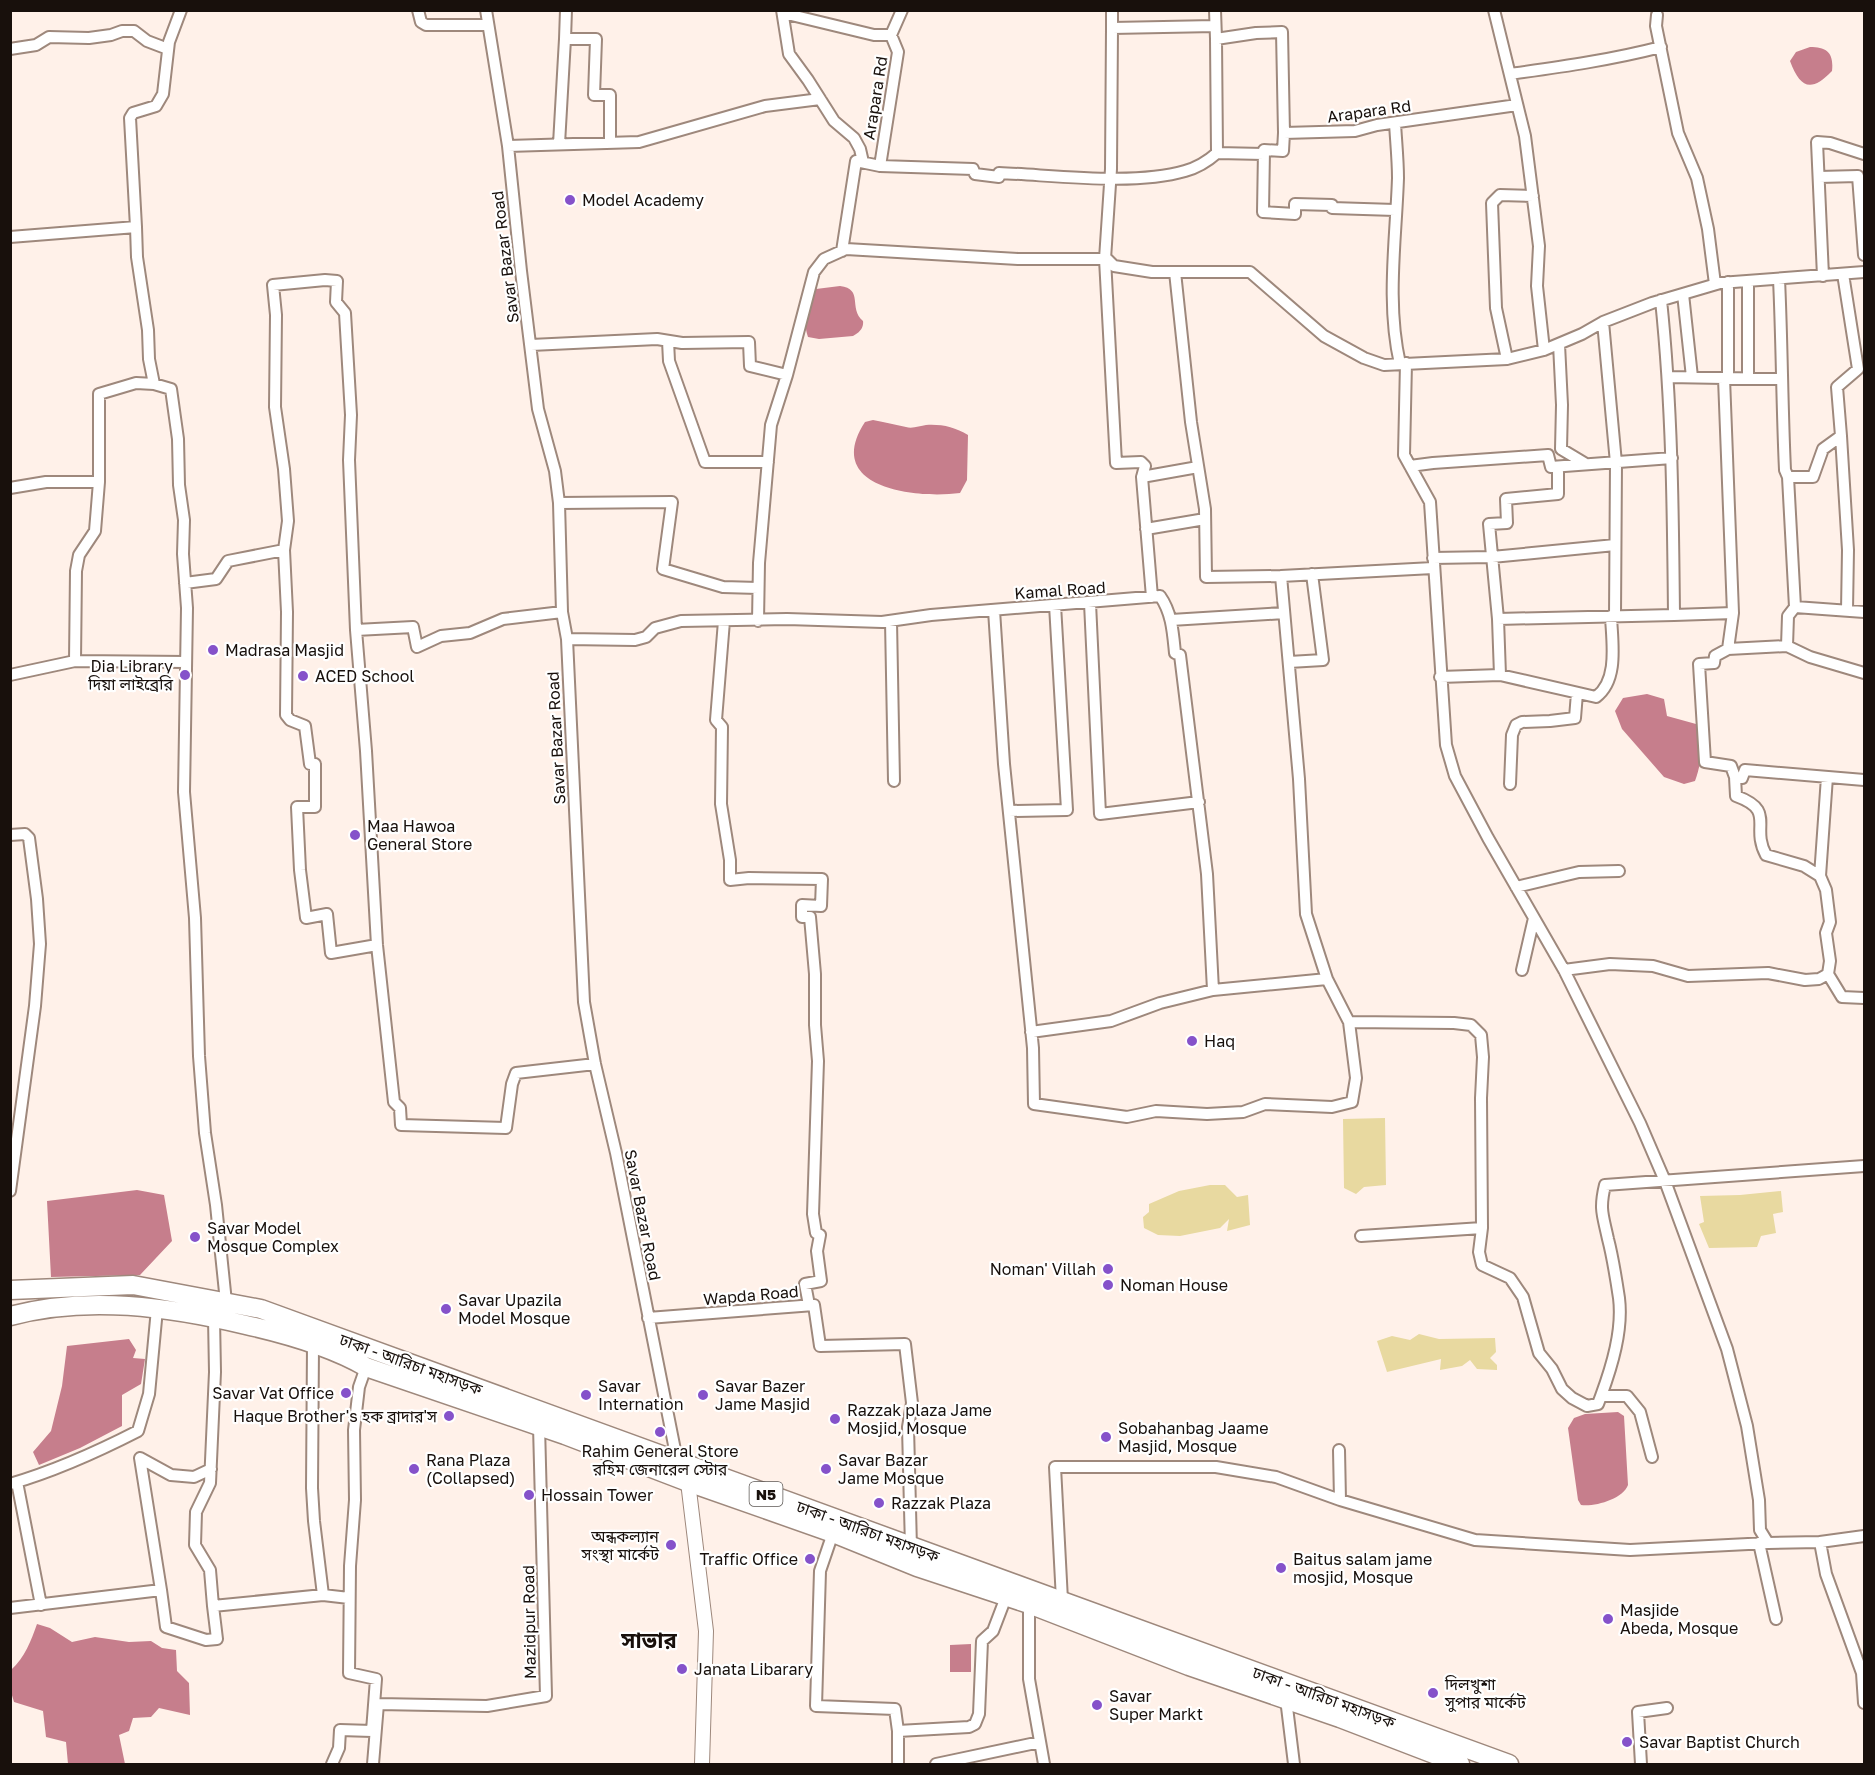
<svg xmlns="http://www.w3.org/2000/svg" width="1875" height="1775" font-family="'Golos Text','Noto Sans Bengali',sans-serif">
<rect width="100%" height="100%" fill="#fff1e9"/>
<path fill="#e8d9a0" d="M1385 1118 1386 1185 1364 1187 1356 1194 1344 1188 1343 1119Z
M1210 1185H1225L1237 1197 1248 1195 1250 1225 1227 1231 1229 1219 1220 1228 1180 1236 1158 1235 1144 1228 1143 1217 1149 1212V1204L1179 1191Z
M1781 1191 1783 1212 1773 1214 1776 1233 1761 1236 1757 1247 1709 1248 1699 1224 1704 1222 1700 1196 1740 1195Z
M1419 1334 1439 1339 1495 1338 1496 1352 1490 1358 1497 1365V1370L1477 1369 1470 1360 1462 1366 1440 1370 1441 1359 1387 1372 1377 1341 1392 1336 1410 1340Z"/>
<path fill="#c67e8c" d="M1810 47C1827 47 1834 53 1832 71 1811 93 1800 88 1790 61L1796 52Z
M840 286C864 289 848 308 863 321 864 328 859 333 853 336L819 339 808 337C802 322 809 303 816 289Z
M873 420C885 422 895 425 906 427 912 429 920 426 926 425 941 424 955 427 968 435L967 480 960 493C915 499 822 488 865 422Z
M1647 694 1664 699 1667 716 1696 724C1703 744 1702 762 1695 781L1684 784 1664 777 1622 729 1615 711 1623 698Z
M137 1190 164 1195 172 1241 140 1275 51 1277 47 1201Z
M129 1339 136 1350 133 1358 145 1359 141 1384 122 1395V1426L80 1448 39 1465 33 1452 51 1431 62 1386 67 1346Z
M1618 1412 1624 1416 1628 1485C1623 1499 1595 1507 1581 1505L1578 1500 1568 1428 1574 1418 1585 1414Z
M37 1624 50 1628 72 1642 95 1637 129 1642 151 1641 162 1648 176 1650 177 1671 189 1683 190 1715 159 1708 151 1717 133 1718 129 1731 119 1735 125 1764H68L66 1742 46 1737 43 1711 14 1702 11 1692V1670C25 1657 31 1641 37 1624Z
M971 1644V1672H950V1645Z"/>
<g fill="none" stroke-linecap="round" stroke-linejoin="round">
<defs>
<path id="minor" d="M418 10 421 22 426 25H487
M486 10 508 146 521 271 538 409 555 471 559 503 562 612 567 639 584 1002 595 1064 616 1153 677 1460
M566 10 565 39H596L594 95H610V143
M782 10 789 54 808 80 834 121 854 138 860 149 863 162
M1112 10V28L1215 26
M1215 10 1216 39 1256 33 1282 32 1284 133 1355 131 1377 125 1517 105
M1494 10 1525 136 1539 246 1537 286 1544 350
M783 13 874 35H891L902 10
M1657 15 1656 26 1678 133 1697 178 1708 229 1715 284
M1112 28 1111 169 1105 259 1116 463 1141 462 1145 466 1142 477
M1216 39 1217 153 1264 154
M10 49 36 45 49 37 89 38 111 35 122 31H134L147 41 168 49
M1510 74C1560 67 1611 60 1661 47
M1395 123C1396 141 1398 160 1398 178 1396 239 1386 303 1400 364
M1284 133 1283 151 1264 150 1263 212 1295 214V204L1332 205V208L1395 210
M559 144 565 39
M508 146 639 142 765 106 820 99
M880 166 898 52 891 35
M1819 177 1858 176 1864 255
M136 227 137 257 148 330 149 359 154 384
M10 237 136 227 130 118 133 113 156 106 163 94 169 42 181 10
M842 251 856 161 880 166 973 169 975 174 999 177V173C1053 175 1134 186 1185 171 1196 168 1208 161 1217 153
M1175 272 1191 422 1205 509 1206 577 1281 576 1299 779 1306 914 1327 979
M1843 274 1858 369 1837 387 1841 436 1823 449 1813 477H1788L1795 607 1864 612
M1823 276 1817 142 1830 143 1864 154
M1779 279C1782 343 1782 406 1785 470L1788 477
M1748 281V378
M1683 294 1692 377
M1603 322 1616 463 1615 616
M668 341 669 361 705 462H768
M1559 344 1562 405 1561 449 1586 464
M531 345 657 339 682 343 749 342 750 366 787 375
M1507 359 1496 308 1492 203 1500 195 1533 196
M1406 363 1404 455 1430 502 1446 745 1455 776 1488 838 1564 970 1640 1123 1665 1181 1727 1349 1747 1426 1759 1500 1760 1530 1768 1543 1820 1542 1826 1574 1862 1673 1864 1703
M1668 377 1782 379
M1728 378V282
M1841 436 1848 550 1847 610
M1410 466 1433 463 1548 455 1551 467 1672 458
M10 488 46 482H99V394L136 383 154 384 171 389 178 439 179 485 184 520 183 554 187 608 184 792 195 918 199 1056 205 1133 216 1205 226 1302
M559 503 672 502 663 569 723 587 758 588
M1146 529 1205 519
M284 550 287 612 286 715 290 720 305 726 310 764H315V807H297L300 870 306 918 327 914 331 953 377 945
M1433 558 1492 557 1615 545
M1281 576 1433 568
M185 583 216 579 228 561 284 550 288 521 284 469 275 407 276 315 273 285 325 280 337 281 336 302 345 313 351 415 349 460 356 630 366 751 377 945 394 1102 400 1108 401 1125 506 1128 512 1084 516 1073 595 1064
M1152 597 1142 477 1198 467
M1090 603 1100 814 1199 802
M994 610 1004 764 1033 1048 1034 1104 1127 1117 1156 1111 1207 1114 1243 1112 1265 1104 1332 1107 1352 1102 1356 1078 1349 1022
M1674 615 1733 613 1724 378
M1498 619 1489 524 1507 523 1506 499 1558 494V467
M1171 620 1284 613
M724 621 716 720 722 727 721 804 730 860V880L749 878 822 879 821 906 802 905V917H810L815 974V1025L818 1061 813 1214 816 1233 820 1235 817 1251 821 1281 805 1284 809 1305
M758 621 759 563 771 425 787 375 814 272 824 259 846 249 1018 259H1107L1114 266 1152 272H1250L1324 336 1364 358 1384 365 1507 359 1544 350 1582 334 1603 322 1652 303 1720 283 1864 272
M891 621 894 781
M356 630 413 627 417 647 441 636 470 633 503 619 562 612
M567 639 635 640 646 637 655 628 681 621 787 619 882 622 931 615 1160 596C1172 613 1173 633 1175 653L1180 655 1207 874 1213 990
M1787 646 1810 657 1864 673
M1728 649 1733 613
M75 661 76 571 79 555 95 531 99 482
M1289 662 1323 660 1312 574
M10 675 75 661 186 662
M1500 675 1596 697C1619 680 1612 642 1611 616
M1440 677 1500 675 1498 619 1674 615C1673 510 1672 405 1661 300
M1735 777 1742 778 1745 770 1864 780
M1510 784 1512 735 1516 725 1522 722 1550 721 1575 718 1577 693
M1009 811 1067 810 1055 605
M10 835 25 834 29 838 37 899 40 944 35 1006 10 1191
M1820 876 1827 777
M1516 887 1579 872 1619 871
M1522 970 1534 918
M1564 970 1610 964 1653 966 1688 976 1768 973 1805 980 1819 979 1828 974 1830 961 1826 933 1830 922 1826 890 1820 876 1804 866 1766 855C1750 826 1777 811 1736 796L1735 777 1731 766 1705 762 1699 664 1714 663 1715 656 1728 649 1787 646 1788 616 1795 607
M1828 974 1842 997 1864 998
M1031 1032 1111 1021 1160 1003 1213 990 1327 979 1349 1022 1454 1023 1471 1025 1481 1035 1483 1057 1481 1098 1482 1228 1479 1252 1482 1265 1510 1278 1523 1297 1539 1353 1552 1369 1562 1389 1572 1398 1587 1406 1598 1404 1601 1396C1612 1366 1623 1330 1619 1298 1616 1278 1613 1258 1608 1239 1603 1215 1599 1210 1605 1185L1864 1166
M1361 1236 1482 1228
M214 1318 215 1372 210 1483 196 1512 195 1545 210 1570 213 1606 323 1595 349 1598
M648 1318 814 1305 820 1346 905 1344 912 1403 908 1427 911 1548
M313 1345 312 1488 314 1521 323 1595
M1601 1396H1627L1640 1412 1652 1457
M1339 1450 1340 1500
M17 1482 41 1605
M10 1484C55 1471 97 1452 138 1431L149 1394 157 1309
M833 1533 820 1571 816 1706 895 1709 898 1731V1764
M1820 1542 1864 1536
M1759 1543 1776 1619
M161 1590 140 1458 171 1475 194 1477 211 1469
M1062 1600 1055 1467H1216L1276 1477 1340 1500 1475 1540 1630 1550 1768 1543
M1029 1604V1679L1044 1764
M10 1608 161 1590 166 1627 206 1640 217 1639 213 1606
M1286 1699 1294 1764
M898 1731 969 1727 975 1724 979 1714 982 1641 993 1631 1006 1597
M332 1764 339 1748 340 1730 372 1731 376 1679 349 1673 350 1566 355 1500 354 1430 359 1387 366 1367
M373 1764 378 1704 487 1706 546 1696 539 1426
M936 1764 1040 1742
M1641 1764 1638 1712 1667 1708"/>
<path id="tertiary" d="M688 1482 706 1631 702 1764"/>
<path id="trunk" d="M10 1290 133 1285 261 1309 1509 1764
M10 1316C88 1295 169 1307 246 1325 286 1334 330 1346 366 1367L565 1435 688 1482 833 1533 917 1567 1029 1604 1189 1666 1340 1718 1460 1764"/>
</defs>
<use href="#minor" stroke="#9e887c" stroke-width="14"/>
<use href="#tertiary" stroke="#9e887c" stroke-width="16"/>
<use href="#trunk" stroke="#9e887c" stroke-width="21"/>
<use href="#minor" stroke="#fff" stroke-width="10"/>
<use href="#tertiary" stroke="#fff" stroke-width="14"/>
<use href="#trunk" stroke="#fff" stroke-width="18"/>
</g>
<g fill="#8552ca" stroke="#fff" stroke-width="2">
<circle cx="570" cy="200" r="6"/>
<circle cx="213" cy="650" r="6"/>
<circle cx="185" cy="675" r="6"/>
<circle cx="303" cy="676" r="6"/>
<circle cx="355" cy="835" r="6"/>
<circle cx="1192" cy="1041" r="6"/>
<circle cx="195" cy="1237" r="6"/>
<circle cx="1108" cy="1269" r="6"/>
<circle cx="1108" cy="1285" r="6"/>
<circle cx="446" cy="1309" r="6"/>
<circle cx="346" cy="1393" r="6"/>
<circle cx="586" cy="1395" r="6"/>
<circle cx="703" cy="1395" r="6"/>
<circle cx="449" cy="1416" r="6"/>
<circle cx="835" cy="1419" r="6"/>
<circle cx="660" cy="1432" r="6"/>
<circle cx="1106" cy="1437" r="6"/>
<circle cx="414" cy="1469" r="6"/>
<circle cx="826" cy="1469" r="6"/>
<circle cx="529" cy="1495" r="6"/>
<circle cx="879" cy="1503" r="6"/>
<circle cx="671" cy="1545" r="6"/>
<circle cx="810" cy="1559" r="6"/>
<circle cx="1281" cy="1568" r="6"/>
<circle cx="1608" cy="1619" r="6"/>
<circle cx="682" cy="1669" r="6"/>
<circle cx="1433" cy="1693" r="6"/>
<circle cx="1097" cy="1705" r="6"/>
<circle cx="1627" cy="1742" r="6"/>
</g>
<g text-anchor="middle" dominant-baseline="central" stroke-width="4.5" stroke-linejoin="round" paint-order="stroke">
<rect fill="#fff" stroke="#5d5855" stroke-width="1.5" x="749.5" y="1482" width="33" height="24" rx="4.5"/>
<g font-size="15" font-weight="bold" fill="#18100c">
<text x="766" y="1494">N5</text>
</g>
<g font-size="16" fill="#18100c" stroke="#fff">
<text transform="translate(875 98) rotate(-81)">Arapara Rd</text>
<text transform="translate(1369 111) rotate(-8)">Arapara Rd</text>
<text transform="translate(505 257) rotate(-97)">Savar Bazar Road</text>
<text transform="translate(1060 590) rotate(-4)">Kamal Road</text>
<text transform="translate(556 738) rotate(-93)">Savar Bazar Road</text>
<text transform="translate(643 1215) rotate(79)">Savar Bazar Road</text>
<text transform="translate(751 1295) rotate(-5)">Wapda Road</text>
<text transform="translate(411 1364) rotate(20)">ঢাকা - আরিচা মহাসড়ক</text>
<text transform="translate(868 1531) rotate(20)">ঢাকা - আরিচা মহাসড়ক</text>
<text transform="translate(529 1622) rotate(-91)">Mazidpur Road</text>
<text transform="translate(1324 1697) rotate(20)">ঢাকা - আরিচা মহাসড়ক</text>
</g>
<g font-size="16" fill="#18100c" stroke="#fff" text-anchor="start">
<text x="582" y="200">Model Academy</text>
<text x="225" y="650">Madrasa Masjid</text>
<text x="173" y="666" text-anchor="end">Dia Library<tspan x="173" dy="18">দিয়া লাইব্রেরি</tspan></text>
<text x="315" y="676">ACED School</text>
<text x="367" y="826">Maa Hawoa<tspan x="367" dy="18">General Store</tspan></text>
<text x="1204" y="1041">Haq</text>
<text x="207" y="1228">Savar Model<tspan x="207" dy="18">Mosque Complex</tspan></text>
<text x="1096" y="1269" text-anchor="end">Noman' Villah</text>
<text x="1120" y="1285">Noman House</text>
<text x="458" y="1300">Savar Upazila<tspan x="458" dy="18">Model Mosque</tspan></text>
<text x="598" y="1386">Savar<tspan x="598" dy="18">Internation</tspan></text>
<text x="715" y="1386">Savar Bazer<tspan x="715" dy="18">Jame Masjid</tspan></text>
<text x="334" y="1393" text-anchor="end">Savar Vat Office</text>
<text x="847" y="1410">Razzak plaza Jame<tspan x="847" dy="18">Mosjid, Mosque</tspan></text>
<text x="437" y="1416" text-anchor="end">Haque Brother's হক ব্রাদার'স</text>
<text x="1118" y="1428">Sobahanbag Jaame<tspan x="1118" dy="18">Masjid, Mosque</tspan></text>
<text x="660" y="1451" text-anchor="middle">Rahim General Store<tspan x="660" dy="18">রহিম জেনারেল স্টোর</tspan></text>
<text x="426" y="1460">Rana Plaza<tspan x="426" dy="18">(Collapsed)</tspan></text>
<text x="838" y="1460">Savar Bazar<tspan x="838" dy="18">Jame Mosque</tspan></text>
<text x="541" y="1495">Hossain Tower</text>
<text x="891" y="1503">Razzak Plaza</text>
<text x="659" y="1536" text-anchor="end">অন্ধকল্যান<tspan x="659" dy="18">সংস্থা মার্কেট</tspan></text>
<text x="798" y="1559" text-anchor="end">Traffic Office</text>
<text x="1293" y="1559">Baitus salam jame<tspan x="1293" dy="18">mosjid, Mosque</tspan></text>
<text x="1620" y="1610">Masjide<tspan x="1620" dy="18">Abeda, Mosque</tspan></text>
<text x="694" y="1669">Janata Libarary</text>
<text x="1445" y="1684">দিলখুশা<tspan x="1445" dy="18">সুপার মার্কেট</tspan></text>
<text x="1109" y="1696">Savar<tspan x="1109" dy="18">Super Markt</tspan></text>
<text x="1639" y="1742">Savar Baptist Church</text>
</g>
<g font-size="22" font-weight="bold" fill="#18100c" stroke="#fff">
<text x="649" y="1639">সাভার</text>
</g>
</g>
<rect width="1875" height="1775" fill="none" stroke="#18100c" stroke-width="24"/>
</svg>
